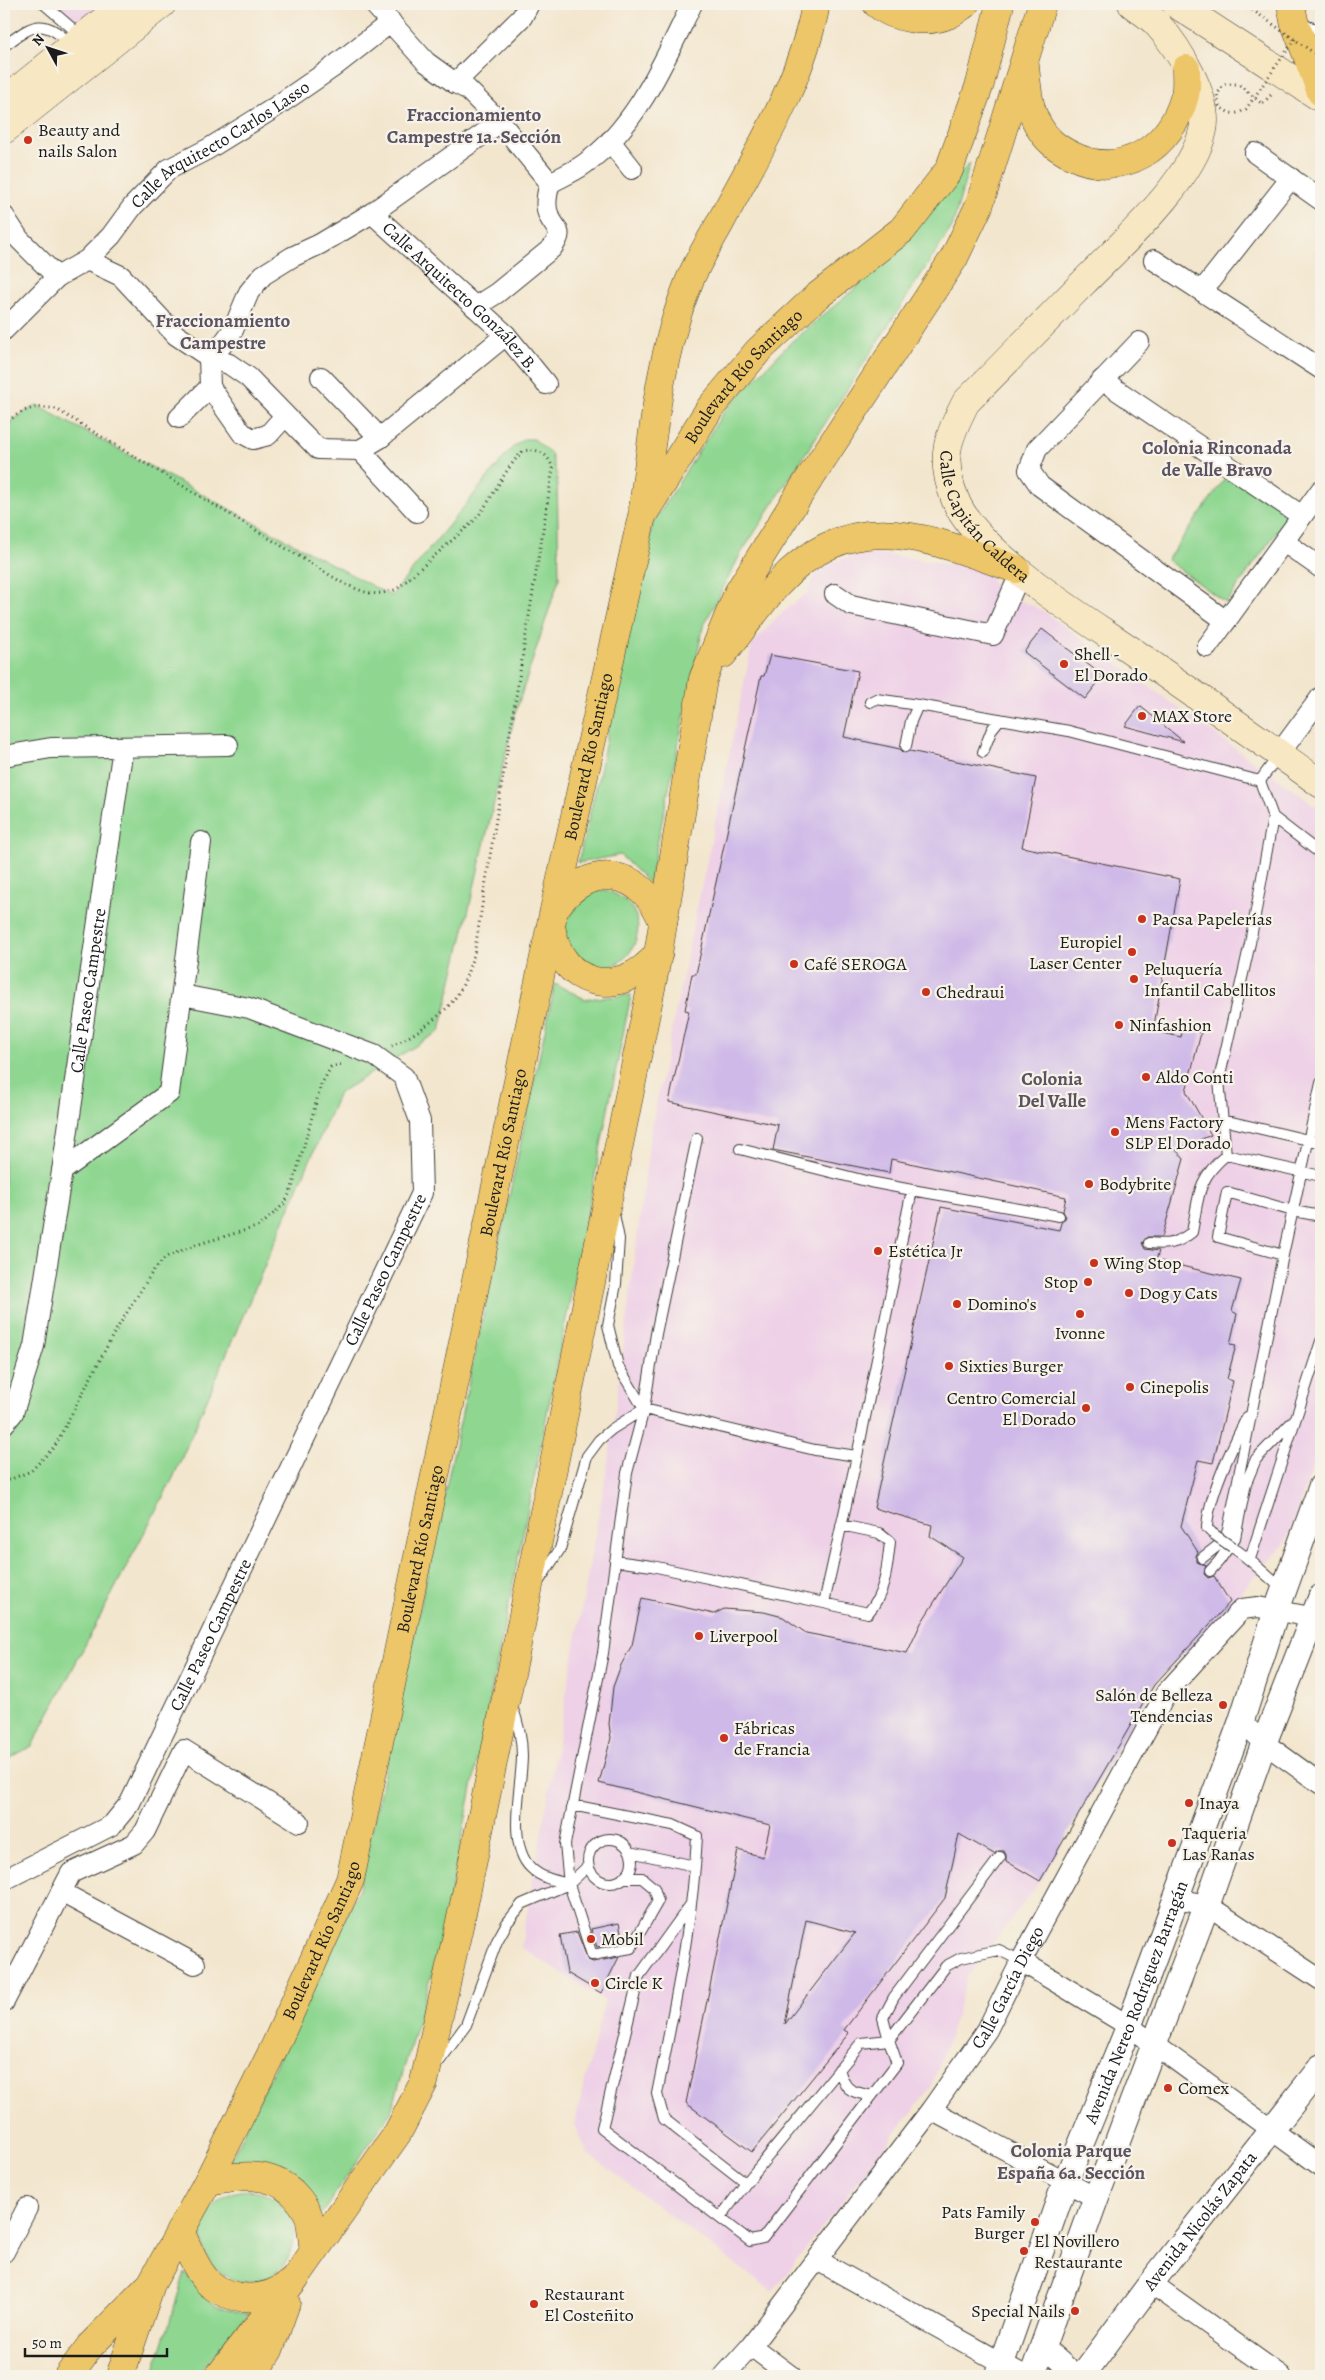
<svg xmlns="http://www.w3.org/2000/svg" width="1325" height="2380" font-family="Alegreya,serif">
<rect width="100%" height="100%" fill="#f7f3e8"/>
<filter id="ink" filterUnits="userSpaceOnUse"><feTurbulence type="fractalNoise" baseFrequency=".02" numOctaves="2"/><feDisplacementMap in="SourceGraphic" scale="10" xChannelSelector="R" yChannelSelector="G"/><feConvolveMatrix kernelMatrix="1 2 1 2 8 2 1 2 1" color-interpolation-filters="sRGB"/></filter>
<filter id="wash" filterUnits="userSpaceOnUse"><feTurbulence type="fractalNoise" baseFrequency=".0096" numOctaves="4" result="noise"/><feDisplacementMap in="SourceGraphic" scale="20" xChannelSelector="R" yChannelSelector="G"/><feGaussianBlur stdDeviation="1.12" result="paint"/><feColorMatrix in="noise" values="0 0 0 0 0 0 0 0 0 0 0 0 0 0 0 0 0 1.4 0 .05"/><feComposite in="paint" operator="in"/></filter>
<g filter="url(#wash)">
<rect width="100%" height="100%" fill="#f3e6ce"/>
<path fill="#eed0e7" d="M50 4H105L76 28Z
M868 552 987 570 996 589 1043 611 1321 810V1444L1285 1544 1154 1685 1040 1881 967 1977 954 2023 932 2086 772 2292 588 2154 574 2125 605 2001 521 1947 610 1451 651 1129 752 645 778 616 807 593 819 566Z"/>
<path fill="#8fd791" stroke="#567a56" d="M970 163 952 227 740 555 703 627 649 883 620 855 578 863 600 771 631 610 653 523 725 410 791 342 857 287Z
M36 405 391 596 511 449 524 439H534L551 454 557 476 559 579 515 714 440 1031 339 1093 173 1478 32 1746 4 1761V426Z
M1231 470 1290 513 1226 603 1167 560Z
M604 890C665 907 633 981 589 966 581 963 573 955 567 950L564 912 580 894Z
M555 984 585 999 631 995 440 1947 391 2112 320 2216 308 2193 274 2165 229 2163 359 1889Z
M202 2236a46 46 0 1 1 92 0a46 46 0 1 1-92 0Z
M185 2272C207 2301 212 2308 249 2313L228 2342 194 2376H153Z"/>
<g id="blocks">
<path fill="#cfb9e8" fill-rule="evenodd" d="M1042 629 1103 676 1085 699 1024 652Z
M770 655 858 671 844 737 900 749 904 753 910 751 1036 778 1022 847 1180 879 1153 1031 1181 1037 1183 1028 1201 1033 1186 1091 1211 1135 1176 1150 1184 1159 1162 1237H1147L1142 1243 1145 1249 1159 1251 1156 1260 1241 1280 1232 1311 1237 1314 1230 1344 1236 1345 1227 1379 1233 1381 1213 1463 1198 1460 1181 1526 1198 1552 1196 1556V1562L1206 1565 1204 1574 1208 1578 1214 1576 1230 1602 1154 1685 1040 1881 1006 1861V1855L1004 1851H998L994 1854 959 1834 945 1898 844 2030 849 2033 752 2152 686 2103 738 1850 763 1857 770 1825 599 1783 611 1738 609 1724 613 1687 621 1665 632 1645 642 1598 714 1614 724 1609 764 1612 783 1617 806 1633 907 1653 921 1623 963 1557 930 1536 932 1525 874 1508 941 1207 1059 1230 1061 1223 1066 1217 1063 1211 1066 1197 891 1159 889 1173 773 1150 778 1125 669 1102 689 1011 685 1010 692 974H696L761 676H764ZM806 1920 855 1933 785 2024Z
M1140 706 1184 742 1125 726Z
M619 1923 623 1942 597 1947 591 1929Z
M577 1932 588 1960 593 1962 619 1957 601 1993 567 1973 560 1935Z"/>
</g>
</g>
<g filter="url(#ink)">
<use href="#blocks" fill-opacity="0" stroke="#3c3a37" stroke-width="1"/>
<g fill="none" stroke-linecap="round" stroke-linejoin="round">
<defs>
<path id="service" d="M44 4 81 36
M1299 23 1321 31
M4 46C33 25 41 16 71 44
M870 702 876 699 918 705
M906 746 911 721 918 705 1069 731 1260 781
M983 752 992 729 1000 719
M1260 781 1278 756
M1273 817 1321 854
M1223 1120 1321 1143
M1226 1155 1219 1080 1250 943 1273 817 1260 781
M1226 1155 1321 1176
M912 1190 1059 1216
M1149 1243C1168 1245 1177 1244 1192 1232 1199 1197 1196 1180 1226 1155
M1283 1255 1218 1237 1227 1192 1293 1211 1321 1216
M644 1409 815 1450 857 1456 912 1190 870 1182 740 1149
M1212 1533 1207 1528C1208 1496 1233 1446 1247 1417
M1232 1547C1251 1559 1265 1575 1283 1589
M1202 1558 1224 1541 1228 1530 1283 1255 1321 1083
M1250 1559 1321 1341
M615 1561 652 1566 824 1603 857 1456
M1210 1571 1219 1561 1235 1538 1246 1483 1256 1459 1295 1419
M539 1581 560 1549 587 1456 599 1440 612 1429 644 1409 618 1366 608 1325 616 1284 619 1239 614 1214
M824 1603 868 1613C886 1592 887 1568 890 1542L879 1533 841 1525
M511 1704C518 1721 522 1737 522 1756 522 1787 506 1844 531 1868 541 1878 556 1881 569 1884
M572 1805 673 1825 697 1836C693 1924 674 2008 657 2094L664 2119 746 2183 861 2043 889 2040 897 2063 763 2238 750 2241 602 2128 639 1976 691 1904
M588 1861a22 22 0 1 1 44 0a22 22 0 1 1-44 0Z
M630 1852 695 1866
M623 1878H642L654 1888 658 1901 631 1948 592 1955 569 1884 565 1844 603 1653 627 1473 644 1409 656 1334 697 1138
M889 2040 883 2018 894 1997 1000 1857
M889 2040 946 1966 961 1958 999 1950 1021 1961
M438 2063 466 2025 497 1941 507 1923 522 1904 569 1884 588 1866
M839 2069C846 2092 850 2091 872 2096
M720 2218 746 2183"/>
<g id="minor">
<path d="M374 4 426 62 455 83 467 89 500 122 550 183"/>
<path d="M455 83 522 17 529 4"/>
<path d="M610 141 632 169"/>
<path d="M1255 153 1321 200"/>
<path id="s1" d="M372 213 506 335 546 384"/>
<path d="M4 216 19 239 57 277"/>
<path d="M87 260 121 276 176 335 209 357 229 364 248 377 318 449 360 450 380 438 506 335"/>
<path d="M1154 260 1321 369"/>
<path d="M1202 291 1291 178"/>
<path d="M475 307 497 293 552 248C565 230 556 231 549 216 544 206 547 193 550 183 561 177 573 172 583 165 636 129 665 59 692 4"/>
<path id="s2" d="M4 330 57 277 87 260 111 236 133 206 169 169 208 149 271 110 332 68 391 22"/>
<path d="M1139 342 1037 449 1029 470 1040 486 1226 621"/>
<path d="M321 377 380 438"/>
<path d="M1102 380 1302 516"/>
<path d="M210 387 242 433 253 439 268 435 285 416"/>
<path d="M179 418 210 387 209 357 222 345 233 330 249 292 263 275 292 257 320 244 372 213 500 122"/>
<path d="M360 450 417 512"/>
<path d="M1284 542 1321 568"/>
<path d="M835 594 851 605 993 635 1020 574"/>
<path d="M1207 647 1321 490"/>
<path d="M1279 754 1321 697"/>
<path d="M4 756 51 748 228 745"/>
<path d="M62 1171 169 1093 201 842"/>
<path id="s3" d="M4 1424 13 1413 34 1346 62 1171 123 747"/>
<path d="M1241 1722 1264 1743 1321 1784"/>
<path id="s4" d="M4 1880 112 1825 130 1803 422 1193 420 1121 404 1077 374 1055 249 1008 182 995"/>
<path d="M61 1892 195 1964"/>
<path d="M1176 1899 1207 1905 1321 1980"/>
<path d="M1021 1961 1129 2026 1321 2166"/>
<path d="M4 2002 71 1873 134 1844 145 1831 184 1750 299 1822"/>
<path d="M931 2110 1096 2198"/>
<path d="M4 2252 27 2208"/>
<path d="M817 2260 1025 2376"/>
<path d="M1151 2283 1281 2376"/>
<path d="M751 2346 791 2376"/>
<path d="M1043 2346 1077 2376"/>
<path id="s5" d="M724 2376 751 2346 931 2110 987 2030 1021 1961 1166 1693 1242 1609 1258 1607 1321 1619"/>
</g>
<g id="tertiary">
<path id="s6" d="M997 2376 1065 2183 1129 2026 1241 1722 1276 1612 1321 1487"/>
<path d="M1032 2376 1096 2198 1207 1905 1264 1743 1321 1597"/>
<path id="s7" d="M1082 2376 1151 2283 1321 2067"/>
</g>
<g id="secondary">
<path id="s8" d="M1132 4C1141 11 1151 17 1158 25 1178 47 1210 99 1203 130 1193 181 1119 246 1083 283 1044 323 1005 363 966 402 947 439 939 458 955 499 976 554 1089 621 1138 655 1199 698 1261 740 1321 784"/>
<path d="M1176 4 1321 98"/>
<path d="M4 101 124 4"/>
<path d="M4 130 162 4"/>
</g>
<g id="primary">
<path d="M877 4C894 19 927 24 948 15 954 13 960 7 965 4"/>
<path d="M1291 4 1294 21 1321 92"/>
<path d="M1025 66C1027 85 1028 108 1038 125 1046 140 1057 148 1071 155 1122 181 1172 147 1185 95 1187 87 1186 77 1186 69"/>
<path d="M643 508C653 431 660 353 689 282 697 262 709 243 719 225 757 153 801 84 816 4"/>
<path d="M723 654C741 631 758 606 777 585 852 503 927 538 1016 569"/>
<path d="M555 909C587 859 644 868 663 923"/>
<path d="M551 926C560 987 619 1001 658 954"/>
<path d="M208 2181C238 2176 267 2170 292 2192 299 2199 306 2208 309 2217 312 2228 312 2240 314 2251"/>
<path d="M180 2231C188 2248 195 2268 208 2282 230 2303 267 2302 290 2283"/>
<path d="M68 2376 90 2346 147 2288"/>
<path id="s9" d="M120 2376 151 2284 208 2181 275 2046 350 1880 554 910 642 516 710 408 758 351 815 298 902 230 949 170 980 84 1000 4"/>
<path d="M219 2376 296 2277 397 2134 424 2082 464 1904 658 954 703 679 738 593 802 490 954 258 979 206 1042 4"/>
<path d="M252 2376 269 2350 286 2303"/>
</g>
</defs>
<use href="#service" stroke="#3c3a37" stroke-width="12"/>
<use href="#minor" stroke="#3c3a37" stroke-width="22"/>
<use href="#tertiary" stroke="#3c3a37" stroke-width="27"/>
<use href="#secondary" stroke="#3c3a37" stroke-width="29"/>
<use href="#primary" stroke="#3c3a37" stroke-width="29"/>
<path stroke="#3c3a37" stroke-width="3" stroke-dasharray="1 4" stroke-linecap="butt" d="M1248 92 1262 104 1273 93
M4 424C24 409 32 405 56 409L343 583C364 592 373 598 397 589L475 520C493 499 502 472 523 451 539 448 547 453 553 468L474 955C469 966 466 981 459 992 444 1016 417 1033 392 1046
M4 1482 31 1471 55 1446 113 1335 153 1271 166 1257 192 1246 260 1226 285 1203 292 1188 321 1085 331 1067 342 1064"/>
<use href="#service" stroke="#fff" stroke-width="10"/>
<use href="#minor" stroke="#fff" stroke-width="20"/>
<use href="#tertiary" stroke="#fff" stroke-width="25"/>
<use href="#secondary" stroke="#f7e8c3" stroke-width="28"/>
<use href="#primary" stroke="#ecc669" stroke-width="28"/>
<defs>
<path id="service-bridge" d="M1212 1533 1232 1547"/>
</defs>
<use href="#service-bridge" stroke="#3c3a37" stroke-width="12" stroke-linecap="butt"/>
<path stroke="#3c3a37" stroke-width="3" stroke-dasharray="1 4" stroke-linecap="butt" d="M1244 4 1321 58
M1248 92 1238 84H1225L1217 94 1219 106C1229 114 1235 116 1246 109L1295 39"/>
<use href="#service-bridge" stroke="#fff" stroke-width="10"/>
</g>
</g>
<g fill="#c8321e" stroke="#f7f3e8" stroke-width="2">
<circle cx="28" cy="140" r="5"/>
<circle cx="1064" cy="664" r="5"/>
<circle cx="1142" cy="716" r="5"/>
<circle cx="1142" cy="919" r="5"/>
<circle cx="1132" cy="952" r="5"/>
<circle cx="794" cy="964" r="5"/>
<circle cx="1134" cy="979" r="5"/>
<circle cx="926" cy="992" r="5"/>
<circle cx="1119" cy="1025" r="5"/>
<circle cx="1146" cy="1077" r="5"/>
<circle cx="1115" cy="1132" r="5"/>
<circle cx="1089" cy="1184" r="5"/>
<circle cx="878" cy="1251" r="5"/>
<circle cx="1094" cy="1263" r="5"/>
<circle cx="1088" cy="1282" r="5"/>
<circle cx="1129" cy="1293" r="5"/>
<circle cx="957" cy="1304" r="5"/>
<circle cx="1080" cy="1314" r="5"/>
<circle cx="949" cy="1366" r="5"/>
<circle cx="1130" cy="1387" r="5"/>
<circle cx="1086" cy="1408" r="5"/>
<circle cx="699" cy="1636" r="5"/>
<circle cx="1223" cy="1705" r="5"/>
<circle cx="724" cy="1738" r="5"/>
<circle cx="1189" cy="1803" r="5"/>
<circle cx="1172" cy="1843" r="5"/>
<circle cx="591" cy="1939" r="5"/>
<circle cx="595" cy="1983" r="5"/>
<circle cx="1168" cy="2088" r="5"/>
<circle cx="1035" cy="2222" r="5"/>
<circle cx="1024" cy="2251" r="5"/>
<circle cx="534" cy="2304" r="5"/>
<circle cx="1075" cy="2311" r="5"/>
</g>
<g text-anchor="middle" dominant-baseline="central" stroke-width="4.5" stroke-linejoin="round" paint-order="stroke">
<g font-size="18" fill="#1c1c1c" stroke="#f7f3e8" text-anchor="start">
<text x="38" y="130">Beauty and<tspan x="38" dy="21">nails Salon</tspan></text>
<text x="1074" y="654">Shell -<tspan x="1074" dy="21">El Dorado</tspan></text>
<text x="1152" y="716">MAX Store</text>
<text x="1152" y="919">Pacsa Papelerías</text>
<text x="1122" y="942" text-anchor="end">Europiel<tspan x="1122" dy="21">Laser Center</tspan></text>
<text x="804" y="964">Café SEROGA</text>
<text x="1144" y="969">Peluquería<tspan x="1144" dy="21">Infantil Cabellitos</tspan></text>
<text x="936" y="992">Chedraui</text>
<text x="1129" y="1025">Ninfashion</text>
<text x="1156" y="1077">Aldo Conti</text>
<text x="1125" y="1122">Mens Factory<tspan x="1125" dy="21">SLP El Dorado</tspan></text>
<text x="1099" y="1184">Bodybrite</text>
<text x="888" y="1251">Estética Jr</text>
<text x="1104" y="1263">Wing Stop</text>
<text x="1078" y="1282" text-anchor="end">Stop</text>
<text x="1139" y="1293">Dog y Cats</text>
<text x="967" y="1304">Domino's</text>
<text x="1080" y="1333" text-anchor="middle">Ivonne</text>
<text x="959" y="1366">Sixties Burger</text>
<text x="1140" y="1387">Cinepolis</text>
<text x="1076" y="1398" text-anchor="end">Centro Comercial<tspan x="1076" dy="21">El Dorado</tspan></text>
<text x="709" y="1636">Liverpool</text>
<text x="1213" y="1695" text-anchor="end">Salón de Belleza<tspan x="1213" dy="21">Tendencias</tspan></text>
<text x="734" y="1728">Fábricas<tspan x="734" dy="21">de Francia</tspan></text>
<text x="1199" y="1803">Inaya</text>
<text x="1182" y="1833">Taqueria<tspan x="1182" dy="21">Las Ranas</tspan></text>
<text x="601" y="1939">Mobil</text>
<text x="605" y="1983">Circle K</text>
<text x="1178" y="2088">Comex</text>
<text x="1025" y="2212" text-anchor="end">Pats Family<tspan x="1025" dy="21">Burger</tspan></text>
<text x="1034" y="2241">El Novillero<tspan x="1034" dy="21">Restaurante</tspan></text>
<text x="544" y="2294">Restaurant<tspan x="544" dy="21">El Costeñito</tspan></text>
<text x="1065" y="2311" text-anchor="end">Special Nails</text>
</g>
<g font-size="18" fill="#1c1c1c" stroke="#f7f3e8">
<text stroke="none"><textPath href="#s2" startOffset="288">Calle Arquitecto Carlos Lasso</textPath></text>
<text stroke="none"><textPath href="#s1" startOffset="122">Calle Arquitecto González B.</textPath></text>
<text stroke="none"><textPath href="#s9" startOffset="2116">Boulevard Río Santiago</textPath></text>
<text stroke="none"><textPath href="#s8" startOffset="646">Calle Capitán Caldera</textPath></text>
<text stroke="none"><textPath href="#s9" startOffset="1696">Boulevard Río Santiago</textPath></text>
<text stroke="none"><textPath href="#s3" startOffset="444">Calle Paseo Campestre</textPath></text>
<text stroke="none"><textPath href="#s9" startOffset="1291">Boulevard Río Santiago</textPath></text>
<text stroke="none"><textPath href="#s4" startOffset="741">Calle Paseo Campestre</textPath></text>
<text stroke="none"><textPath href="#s9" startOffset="886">Boulevard Río Santiago</textPath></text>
<text stroke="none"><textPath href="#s4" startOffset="336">Calle Paseo Campestre</textPath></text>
<text stroke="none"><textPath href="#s9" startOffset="481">Boulevard Río Santiago</textPath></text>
<text stroke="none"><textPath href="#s5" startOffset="482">Calle García Diego</textPath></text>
<text stroke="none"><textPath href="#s6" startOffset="399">Avenida Nereo Rodríguez Barragán</textPath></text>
<text stroke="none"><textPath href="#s7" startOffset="195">Avenida Nicolás Zapata</textPath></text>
</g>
<g font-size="19" font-weight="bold" fill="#5b5363" stroke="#f7f3e8">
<text x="474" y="115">Fraccionamiento<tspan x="474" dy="22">Campestre 1a. Sección</tspan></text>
<text x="223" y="321">Fraccionamiento<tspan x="223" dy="22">Campestre</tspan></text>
<text x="1217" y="448">Colonia Rinconada<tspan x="1217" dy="22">de Valle Bravo</tspan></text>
<text x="1052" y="1079">Colonia<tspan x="1052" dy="22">Del Valle</tspan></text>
<text x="1071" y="2151">Colonia Parque<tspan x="1071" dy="22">España 6a. Sección</tspan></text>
</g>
</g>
<rect width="1325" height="2380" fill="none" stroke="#f7f3e8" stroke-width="20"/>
<g transform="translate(48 48) rotate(310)" stroke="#f7f3e8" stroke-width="4" paint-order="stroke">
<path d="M0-4L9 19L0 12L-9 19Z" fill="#1c1c1c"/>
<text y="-8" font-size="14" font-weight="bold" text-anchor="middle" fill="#1c1c1c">N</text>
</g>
<path d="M25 2348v8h142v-8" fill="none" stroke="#1c1c1c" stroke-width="2.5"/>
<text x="32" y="2348" font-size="15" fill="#1c1c1c" stroke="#f7f3e8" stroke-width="4" paint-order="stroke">50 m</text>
</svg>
